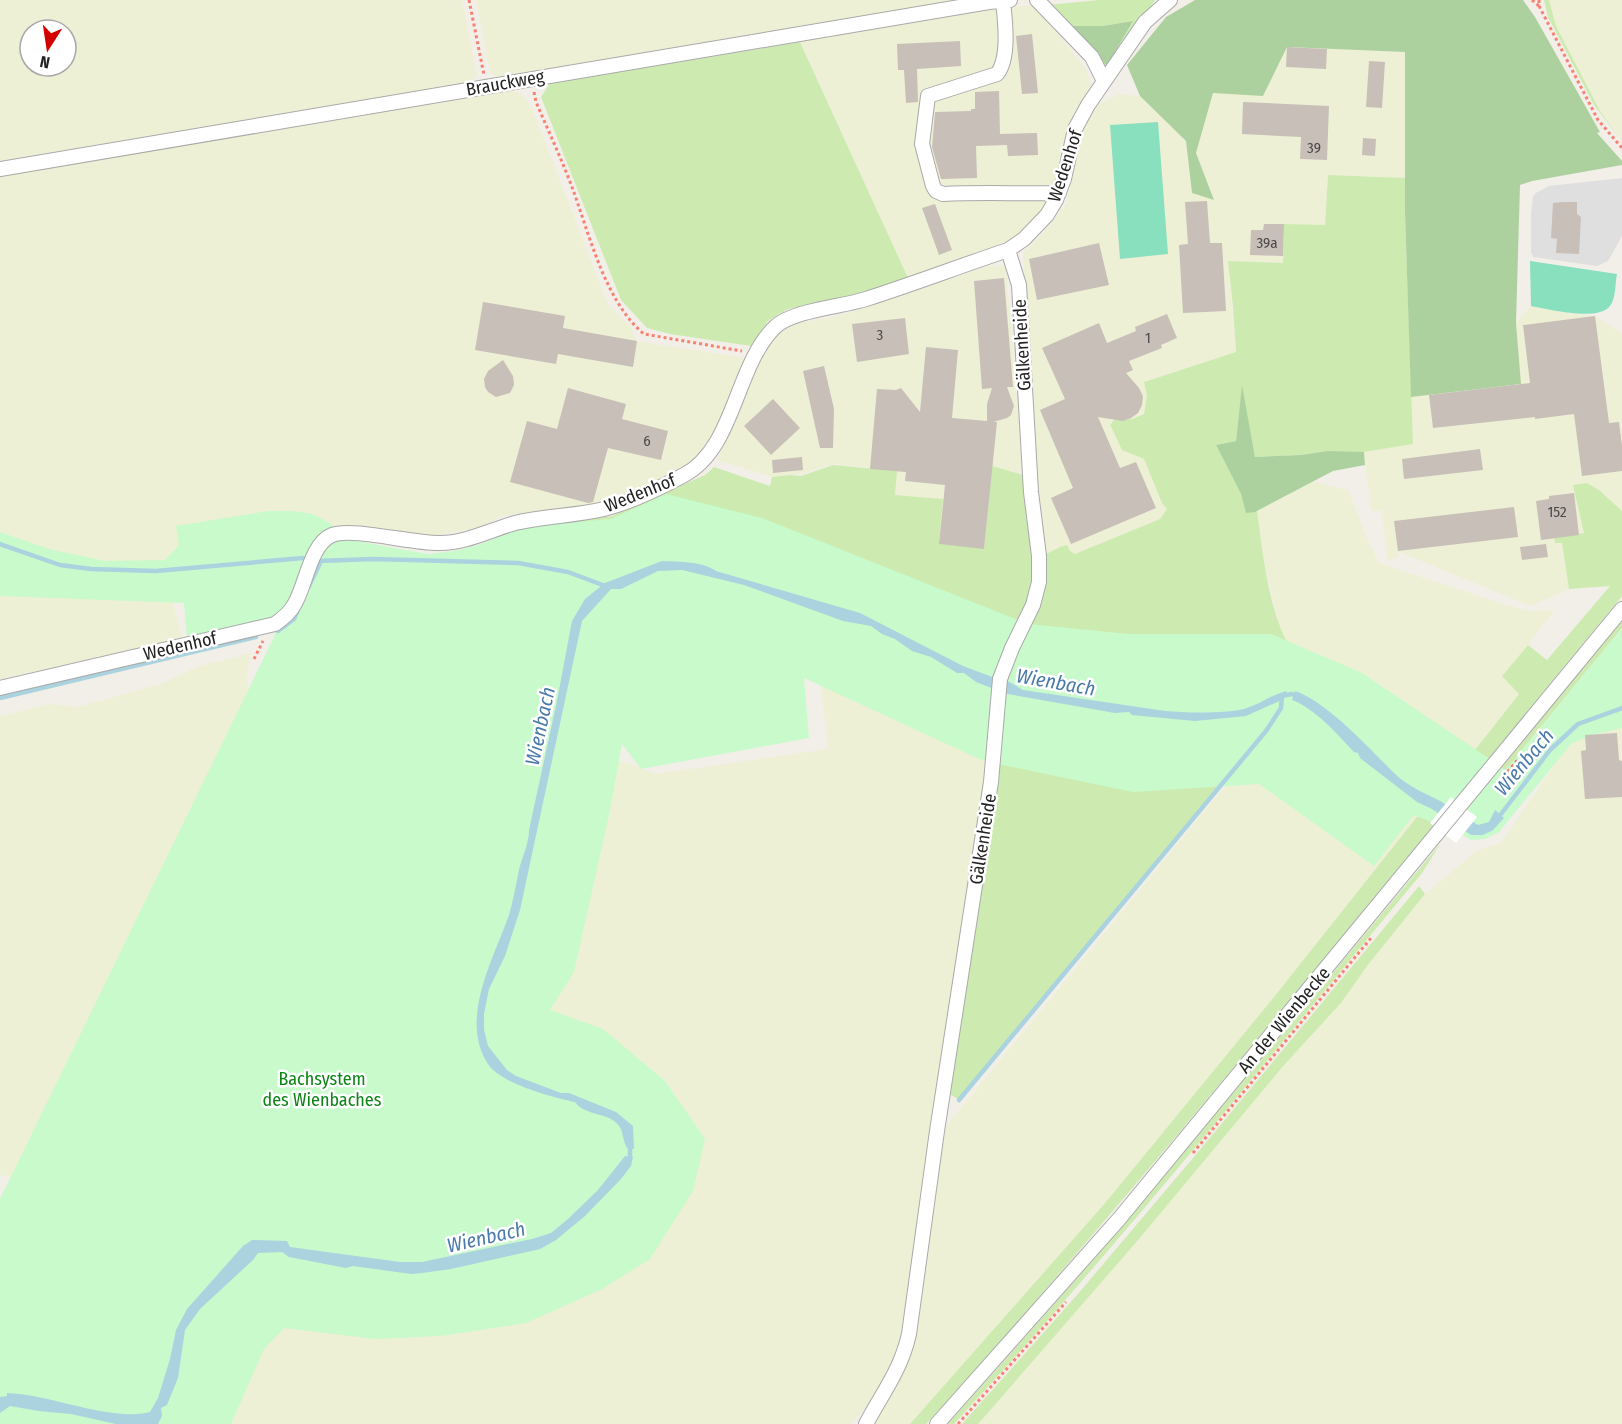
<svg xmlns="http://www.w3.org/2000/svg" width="1622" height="1424" font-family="'Fira Sans Condensed',sans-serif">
<rect width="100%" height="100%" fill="#f2efe9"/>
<path fill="#e0dfdf" d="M1622 178V236L1608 261 1597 266 1533 257 1531 252V214L1533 196 1536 193 1549 186Z"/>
<path fill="#eef0d5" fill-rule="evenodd" d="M0 0H462L477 75 472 82 0 162ZM30 30H66V66H30Z
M476 0H961L498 78 490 72Z
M1549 0H1622V140L1600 111 1556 26Z
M1034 5 1086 69 1091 85 1069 128 1051 200 1033 224 1013 239 908 278 800 41 990 8Z
M1287 47 1405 52 1406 178 1328 175 1325 226 1284 224 1283 263 1228 261 1236 352 1144 382 1147 395V404L1143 413 1132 419 1113 420 1109 425 1122 450 1144 459 1162 503 1167 509 1160 519 1075 554 1060 547 1044 555 1036 486 1023 252 1042 234 1066 204 1081 132 1093 107 1118 94 1140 96 1186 141 1192 193 1214 199 1196 153 1213 93 1263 95Z
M511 89 521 94 532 108 608 305 630 326 637 341 745 358 714 436 703 453 689 465 657 482 608 503 592 507 501 516 481 527 431 536 347 525 166 575 182 638 0 679V175Z
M991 265 1006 267 1023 475 992 467 984 549 939 544 943 499 894 495 896 471 833 464 800 474 772 477 717 460 761 357 779 333 794 324 842 315Z
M1531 306 1565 313 1595 316 1622 334V511L1599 490 1584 533 1554 538 1555 543 1562 542 1569 589 1531 606 1399 552 1398 558 1387 560 1382 511H1371L1364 452 1413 443 1411 397 1521 384 1516 323Z
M1313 481 1349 491 1366 536 1379 563 1506 605 1530 611 1555 610 1503 676 1519 693 1471 755 1289 646 1280 629 1265 567 1257 511Z
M815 633 980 689 987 765 903 1332 895 1359 872 1402 850 1424H188L542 1058 581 753 628 763 655 774 828 749Z
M251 653 247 675 249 700 0 1211 15 1178 0 1175V716L50 704 78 707 160 684 200 666Z
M1290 707 1420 813 1274 997 1106 1202 910 1424H874L900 1378 913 1345 943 1130Z
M1622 718V1424H978L1139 1239 1285 1064 1341 1003 1367 966 1425 894 1474 853 1486 847 1501 843 1581 726Z"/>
<path fill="#cdebb0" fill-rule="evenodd" d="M1099 0H1155L1108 75 1047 5ZM1133 21 1108 65 1071 26H1102Z
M1544 0H1549L1556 26 1600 111 1622 142 1594 105 1548 17Z
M800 42 908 278 851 296 788 309 768 321 751 346 670 334 647 328 621 300 541 97 550 83Z
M1328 175 1406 178 1405 212 1413 444 1357 453 1327 451 1301 455 1255 457 1242 388 1236 441 1216 445 1241 494 1246 512 1257 511C1263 554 1268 608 1289 646L1471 755 1519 694 1502 676 1528 645 1547 660 1610 586 1569 589 1562 543H1555L1554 538 1584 533 1573 485 1587 483 1599 490 1622 511V596L1455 800 1021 643C1040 608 1045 596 1044 555L1060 547 1067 545 1070 551 1075 554 1160 519 1167 509 1162 503 1144 459 1122 450 1110 425 1114 420 1132 419 1144 414 1147 395 1144 382 1236 352 1233 307 1228 261 1283 263 1284 224 1325 225Z
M833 465 897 471 895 495 943 499 939 544 984 548 992 466 1023 475 1034 557 1033 592 1013 633 489 558 497 536 538 526 612 516 705 475 714 467 770 486 772 477 790 475 801 476Z
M1622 620V628L1486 794 1471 805Z
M1269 724 958 1099 949 1094 999 780 1002 725Z
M1420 813 1438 814 1431 823 1434 825C1275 1018 1117 1211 951 1397L926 1424H910L1106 1202 1274 997Z
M1441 843 1422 873C1268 1058 1118 1247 954 1424H948L1089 1265Z
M1419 886 1425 894 1367 966 1341 1003 1285 1064 1139 1239 986 1415 978 1424H962L1077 1295 1193 1158Z"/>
<path fill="#add19e" d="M1195 0H1523L1535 17 1600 132 1597 133 1622 161V165L1532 181 1520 185 1516 323 1521 384 1411 397 1405 212V52L1287 47 1263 96 1213 93 1196 153 1214 200 1192 193 1186 141 1140 96 1127 65 1166 17Z
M1133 21 1107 66 1070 26H1102Z
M1242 385 1255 457 1301 455 1327 451 1364 452 1365 465 1333 471 1255 512 1246 513 1241 494 1216 445 1236 441Z"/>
<path fill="#c8facc" d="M666 494 762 518 1028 624 1129 634H1271L1362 673 1506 770 1622 628V728L1591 735 1571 744 1499 832 1485 839 1471 840 1457 832 1414 815 1374 866 1259 784 1133 792 993 763 977 758 804 678 809 738 641 769 622 744 609 815 574 972 550 1010 603 1029 665 1081 705 1139 693 1191 650 1259 602 1289 526 1323 441 1336 375 1339 284 1328 264 1349 231 1424H0V1199L275 635 271 620 187 638 184 603 0 596V532L49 549 105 561 165 560 179 545 176 526 268 511H293L313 514 328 522 351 540 428 554 454 551 475 546 527 526 611 519Z"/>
<path fill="#88e0be" d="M1158 122 1168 254 1120 259 1110 125Z
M1530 261 1617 274C1615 283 1616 299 1610 306 1598 322 1548 309 1531 306Z"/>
<path fill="#aad3df" d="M662 561C679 562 702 561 716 571L860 613 963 666 995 678 994 689 976 682 964 673H957L931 657 912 651 895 639 882 634 871 626 843 621 744 585 682 570 658 571 621 589H611L582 621 520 910 505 956 489 989 484 1014V1030L488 1046 507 1070 516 1076 561 1093H569L616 1112 633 1126 634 1149 627 1148C624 1143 623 1135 621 1129 612 1111 585 1117 575 1102 553 1097 501 1084 488 1064 459 1019 493 960 509 915 513 901 516 885 519 870 522 857 529 844 529 830L557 701 572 621 585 599 605 583Z
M1006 680 1023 690 1165 711C1186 713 1228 714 1247 708 1261 704 1272 694 1287 691L1284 699 1246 716 1195 721 1142 716 1132 715 1129 712 1115 713 1002 693Z
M1295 691C1326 701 1370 749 1393 772 1408 788 1429 794 1447 805 1458 811 1468 819 1478 825L1489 822 1495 810 1504 818 1493 830 1483 835H1471L1432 809 1417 802 1360 758 1358 753 1354 752C1337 734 1316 709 1292 700Z
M625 1156 633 1157 631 1166 621 1179 585 1216 556 1240 540 1249 451 1269 422 1273 411 1274 353 1266 346 1268 289 1257 282 1252 258 1253 253 1260 200 1309 185 1330 178 1378 167 1405 161 1408 162 1416 158 1424H116L71 1414 39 1411 10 1406 0 1413V1397L7 1396V1393C50 1394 110 1422 150 1412L158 1398 170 1359 176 1330 187 1309 243 1246 252 1240 287 1241 290 1247 400 1262H422L532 1239 551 1233 568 1219 598 1190Z"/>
<path fill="#fff" d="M1451 797 1477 817 1456 843 1430 823Z"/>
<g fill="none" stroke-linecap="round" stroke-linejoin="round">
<path stroke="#aad3df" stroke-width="4.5" d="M0 544 60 565 91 569 156 571 303 558
M318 561 373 559 518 563 568 572 608 587
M309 586 321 561
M278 631 294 619 298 610
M1281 696 1292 694 1299 697
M0 698 256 637
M1498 818 1550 750 1578 724 1622 708
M959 1100 1266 731 1281 708 1282 696
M628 1162 630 1158V1144"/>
</g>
<path fill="#c7bfb8" d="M1032 34 1038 93 1022 94 1016 36Z
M960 41 961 66 917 69 918 102 906 103 904 70H898L897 44Z
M1287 47 1327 49 1326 69 1286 67Z
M1369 61 1385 62 1382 108 1366 107Z
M999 91 1000 134 1037 133 1038 155 1008 156 1007 145 976 146 977 178 941 179 932 147 935 112 971 111V109H975V92Z
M1243 102 1329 106 1327 160 1300 159 1301 137 1242 134Z
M1363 138 1376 139 1375 156 1362 155Z
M1207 201 1210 243H1222L1226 311 1183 313 1179 245 1188 244 1185 202Z
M1562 202H1577V214L1581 217 1579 254 1556 253 1557 239 1551 238 1553 203Z
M935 204 952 250 939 255 922 208Z
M1264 224H1284L1283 256 1250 255 1251 230H1263Z
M1099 243 1109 285 1037 300 1029 259Z
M1004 278 1013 387H1007L1014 406 1011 415 1007 418 993 422H997L984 549 939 544 945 485 905 481 906 472 870 469 877 389 896 390 901 388 920 412 926 347 958 350 952 418 987 421V404L992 388 982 389 974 281Z
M483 302 565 316 563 328 637 341 633 367 558 354 556 364 475 350Z
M1167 314 1177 338 1161 345 1162 348 1129 361 1133 370 1126 373 1139 388 1143 396 1142 405 1138 413 1131 418 1123 421 1098 417 1120 468 1136 462 1156 508 1071 544 1051 498 1073 488 1040 410 1065 399 1042 348 1099 323 1107 343 1136 331 1135 327Z
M1595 316 1609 423 1619 422 1622 446V471L1582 476 1574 414 1535 419V417L1433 428 1429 395 1530 383 1523 325Z
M905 318 909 354 857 362 852 324Z
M503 360 513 376 514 385 510 393 496 397 488 392 485 387 484 379 488 371Z
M824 366 834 409 833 448H820L803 371Z
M568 388 626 404 622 419 668 431 661 460 608 448 593 502 588 503 510 482 527 421 557 429Z
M773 399 800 428 771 455 744 426Z
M1480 449 1483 470 1404 479 1402 459Z
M802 457 803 470 773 473 772 460Z
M1574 493 1579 535 1541 540 1536 501 1549 499V496Z
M1514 507 1518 537 1398 551 1394 521Z
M1546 544 1548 557 1522 560 1520 547Z
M1617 733 1619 760 1622 761V797L1585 799 1581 751 1586 750 1585 735Z"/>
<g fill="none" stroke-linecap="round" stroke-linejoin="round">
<defs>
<path id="minor" d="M1037 0 1092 57 1104 81
M1003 1C1005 20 1010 58 997 74L928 96 922 144 933 186 936 191 943 194C982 192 1020 194 1059 193
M0 169 989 2 1010 0
M0 688 275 624C282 619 290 613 294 605 306 586 310 544 332 535 352 527 414 544 440 543 466 543 490 530 515 523 544 516 575 516 604 509 631 502 660 488 684 475 735 448 735 366 775 327 793 310 841 307 866 299 913 284 960 266 1008 250L1024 239 1047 215 1056 200 1064 179 1075 129 1088 105 1145 22 1170 0
M866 1424C883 1392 901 1370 909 1334L937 1131 991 782 1000 679 1012 648 1033 605 1039 582V556L1031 492 1019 285 1008 250
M937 1424 1119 1219 1622 609"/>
</defs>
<use href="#minor" stroke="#a9a9a9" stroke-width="16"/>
<path stroke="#fa8072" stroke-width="3" stroke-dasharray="3 3" stroke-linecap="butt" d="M469 0 484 75
M1532 0 1539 6
M1539 0V6L1598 120 1622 148
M534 92 536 102C548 130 561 158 572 187 589 233 605 302 644 334L742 351
M254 659 263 641
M1500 781 1519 758
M1193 1153 1371 938
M958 1424 1066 1302"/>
<use href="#minor" stroke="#fff" stroke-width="14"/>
</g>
<g text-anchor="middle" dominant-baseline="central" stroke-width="5" stroke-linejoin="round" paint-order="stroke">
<g font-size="15" fill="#4b4948">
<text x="1314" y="148">39</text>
<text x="1267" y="243">39a</text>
<text x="880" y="335">3</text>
<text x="1148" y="338">1</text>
<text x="647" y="441">6</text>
<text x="1557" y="512">152</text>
</g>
<g font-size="18" fill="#222" stroke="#fff">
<text transform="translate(505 83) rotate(-10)">Brauckweg</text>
<text transform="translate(1065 166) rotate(-72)">Wedenhof</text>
<text transform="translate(1022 345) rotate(-93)">Gälkenheide</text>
<text transform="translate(640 493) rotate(-22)">Wedenhof</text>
<text transform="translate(180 646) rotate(-13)">Wedenhof</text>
<text transform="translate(983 839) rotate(-81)">Gälkenheide</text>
<text transform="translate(1284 1020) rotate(-50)">An der Wienbecke</text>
</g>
<g font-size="18" fill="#0c8416" stroke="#fff">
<text x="322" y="1079">Bachsystem<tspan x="322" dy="21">des Wienbaches</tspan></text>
</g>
<g font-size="20" font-style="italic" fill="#4a7aab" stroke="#fff">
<text transform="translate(1056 682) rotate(10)">Wienbach</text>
<text transform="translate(540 726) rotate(-78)">Wienbach</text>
<text transform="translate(1524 762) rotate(-50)">Wienbach</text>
<text transform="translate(486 1237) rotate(-13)">Wienbach</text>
</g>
</g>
<g transform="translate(48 48) rotate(192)"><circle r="28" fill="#ffffff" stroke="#a7a7a7" stroke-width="1.5"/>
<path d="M0-4.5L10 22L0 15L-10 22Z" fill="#d40000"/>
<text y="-9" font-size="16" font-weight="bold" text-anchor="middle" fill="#222222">N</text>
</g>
</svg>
